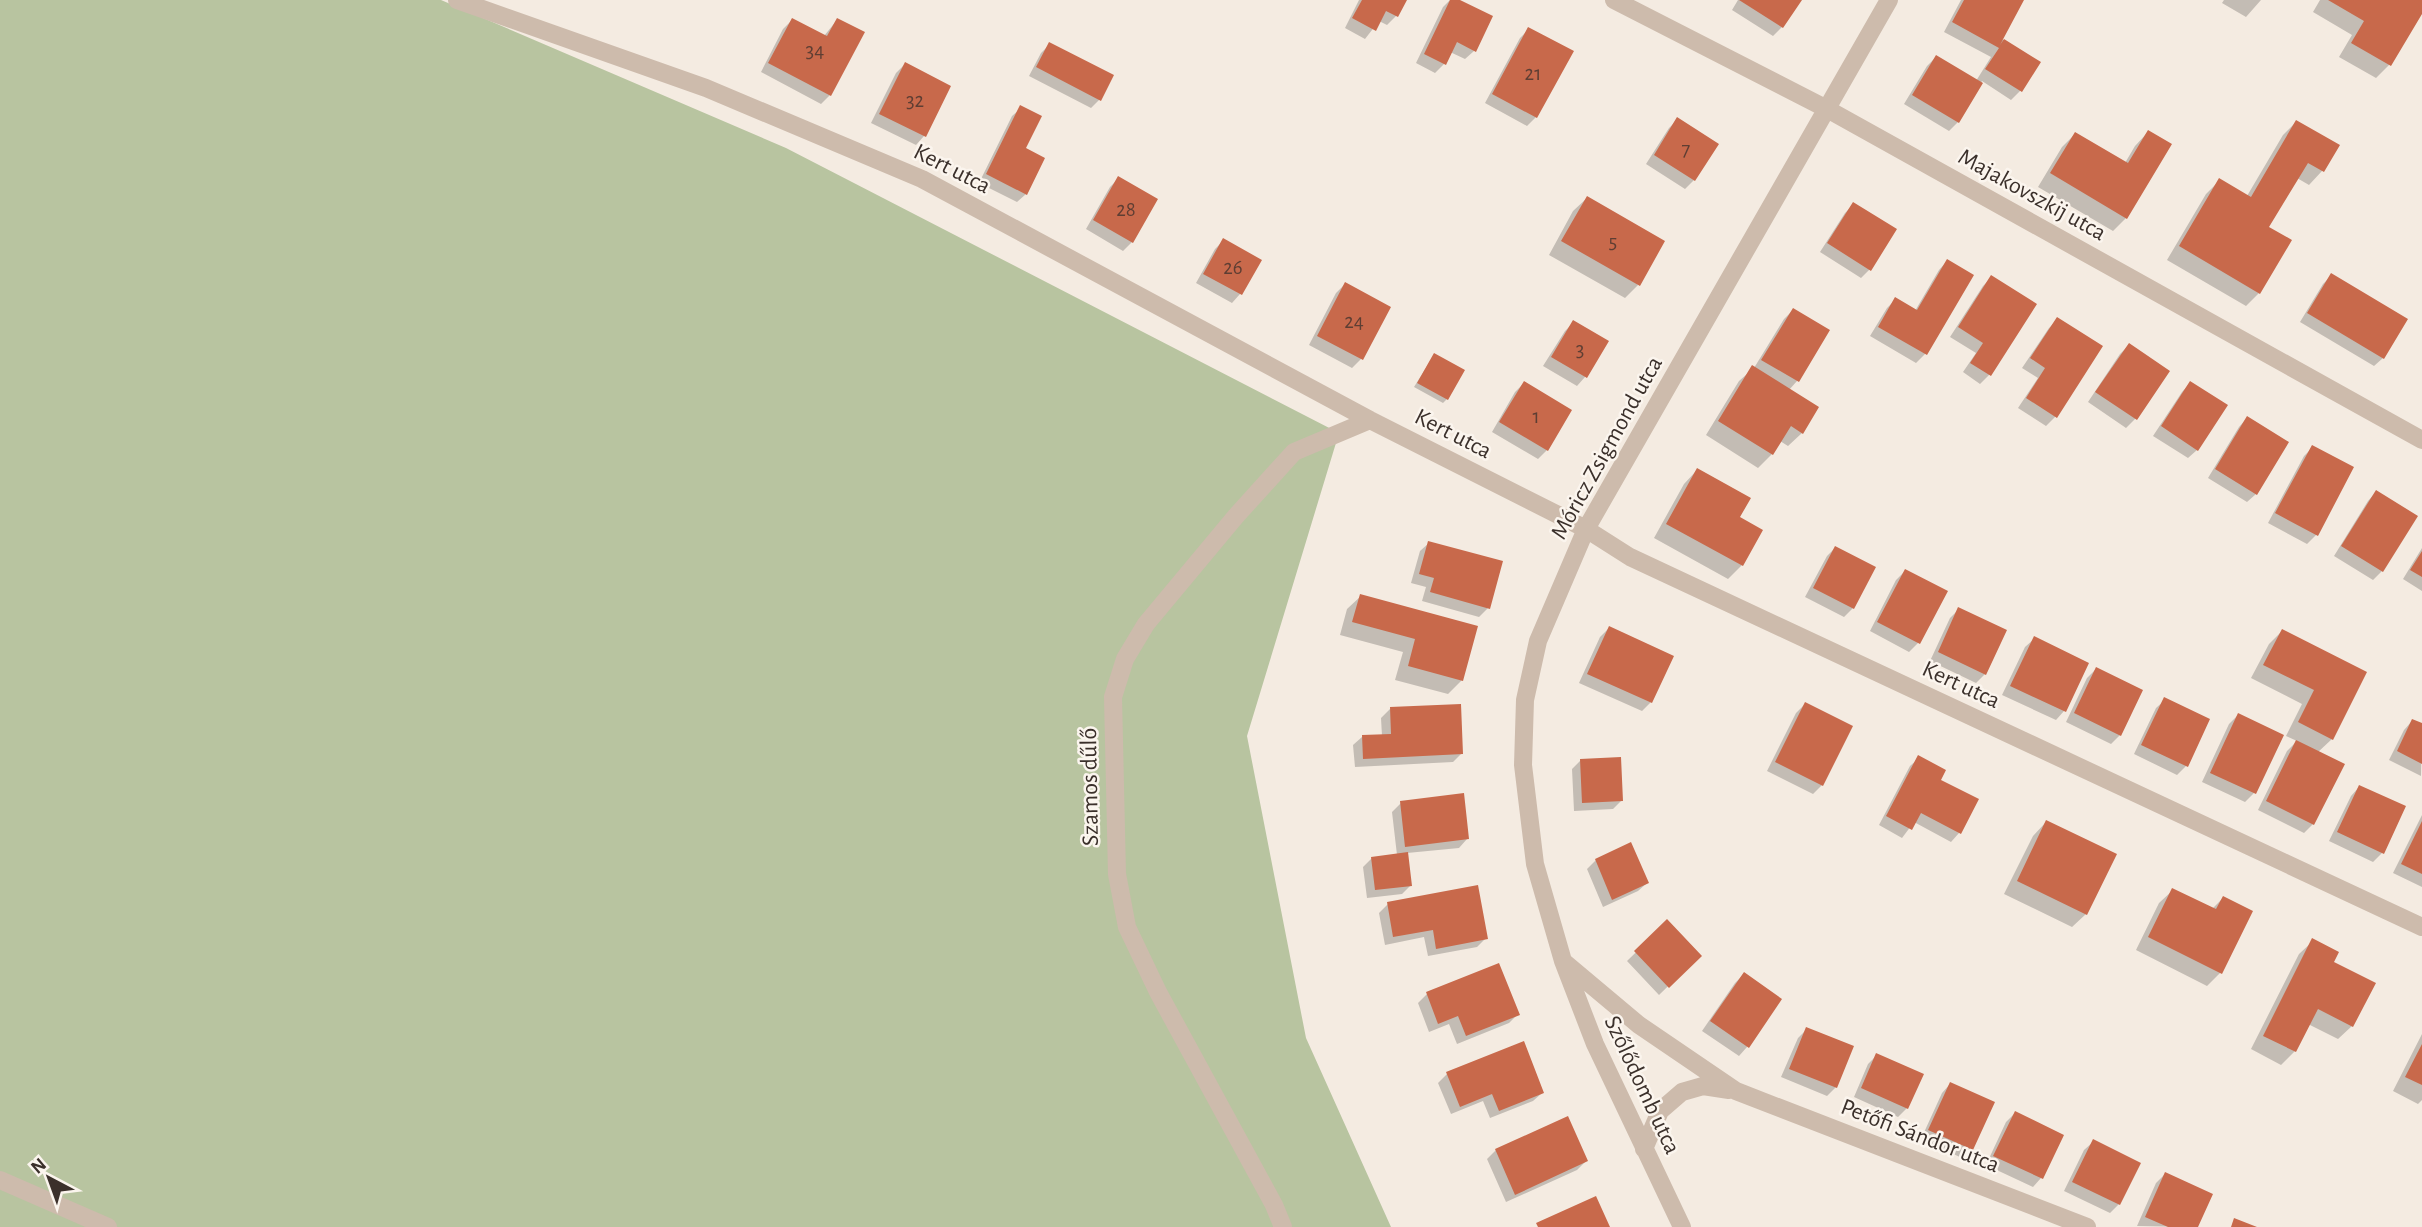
<svg xmlns="http://www.w3.org/2000/svg" width="2422" height="1227" font-family="'Alegreya Sans',sans-serif">
<rect width="100%" height="100%" fill="#f4ebe1"/>
<path fill="#b8c4a0" d="M0 0H441L786 148 1339 433 1247 736 1306 1038 1391 1227H0Z"/>
<path fill="#0003" d="M1359 0H1405L1396 16 1387 25 1379 21 1365 39 1345 28Z
M1450 0H1456L1474 51 1465 59 1450 52 1444 64 1435 73 1416 63 1443 7Z
M1738 0H1800L1782 27 1773 36 1732 10Z
M1961 0H2022L2001 39 2038 62 2020 91 2011 100 1982 81 1958 122 1949 131 1904 104 1927 66 1936 57 1976 81 1991 57 1944 32Z
M2224 0H2261L2246 17 2222 3Z
M2320 0H2422V10L2389 65 2376 78 2339 57 2352 35 2313 12Z
M792 20 824 36 837 20 830 95 821 104 761 72 783 29Z
M1529 29 1536 117 1527 126 1485 103 1520 38Z
M1050 44 1100 99 1091 108 1029 76 1041 53Z
M905 64 924 136 916 145 871 123 896 73Z
M1021 108 1026 194 1017 202 979 183 1012 116Z
M1678 119 1694 180 1685 189 1646 164 1669 128Z
M2296 122 2337 146 2322 171 2309 185 2297 178 2267 228 2259 293 2246 306 2167 260 2206 194 2220 180 2247 196 2283 135Z
M2148 132 2126 218 2113 231 2038 187 2062 147 2075 134 2125 163 2135 146Z
M1118 179 1132 242 1123 251 1086 229 1110 187Z
M1587 198 1638 285 1625 298 1549 255 1573 211Z
M1854 204 1870 269 1861 278 1820 252 1845 213Z
M1223 241 1259 260 1240 294 1232 303 1196 283 1215 249Z
M1947 261 1971 275 1925 354 1916 363 1870 336 1887 308 1896 299 1915 311 1939 270Z
M2332 275 2383 358 2374 366 2300 322 2323 284Z
M1992 277 2035 305 1989 375 1980 384 1963 372 1976 353 1950 337 1983 286Z
M1345 284 1361 359 1352 368 1309 345 1336 293Z
M1793 310 1828 331 1797 381 1789 390 1802 433 1788 446 1780 441 1772 454 1758 468 1706 435 1739 381 1754 368 1784 319Z
M2058 319 2101 347 2055 417 2046 426 2018 408 2038 378 2022 368 2049 328Z
M1574 322 1585 377 1577 386 1543 366 1565 331Z
M2129 345 2167 371 2135 419 2126 428 2088 402 2120 354Z
M1434 355 1447 399 1443 403 1414 387Z
M1524 383 1547 450 1538 459 1492 432 1515 392Z
M2190 383 2197 450 2188 458 2153 436 2182 392Z
M2247 418 2256 494 2247 502 2208 478 2239 427Z
M2313 447 2352 468 2316 535 2307 544 2268 523 2304 456Z
M1697 470 1737 518 1761 531 1742 565 1728 579 1654 538 1684 484Z
M2376 492 2382 571 2373 580 2334 556 2368 501Z
M1429 543 1488 608 1479 617 1422 601 1426 587 1411 583 1420 551Z
M1835 548 1874 568 1853 608 1844 617 1805 597 1827 556Z
M2422 548V591L2403 579Z
M1905 571 1945 592 1918 643 1909 652 1870 631 1896 580Z
M1361 596 1476 627 1462 680 1448 694 1395 680 1403 652 1340 635 1347 609Z
M1959 609 1985 674 1976 683 1930 661 1950 618Z
M1609 628 1651 702 1642 711 1579 683 1600 637Z
M2282 631 2365 673 2332 739 2317 753 2313 824 2304 833 2258 810 2287 751 2297 741 2286 736 2302 704 2251 678 2269 644Z
M2034 639 2087 664 2064 711 2056 720 2002 695 2025 647Z
M2096 669 2120 735 2111 744 2066 722 2087 678Z
M2165 700 2186 766 2177 775 2134 754 2156 708Z
M1805 704 1822 785 1813 794 1767 771 1796 713Z
M1390 709 1462 753 1453 762 1355 767 1353 745 1362 737 1382 736 1381 718Z
M2238 715 2254 793 2245 802 2202 782 2229 724Z
M2412 721 2422 725 2421 776 2389 760 2404 730Z
M1919 758 1939 780 1959 833 1951 842 1914 822 1902 838 1879 825 1910 766Z
M1581 760 1622 800 1613 809 1574 811 1572 769Z
M2359 787 2382 853 2373 862 2329 841 2351 796Z
M1401 803 1467 839 1459 848 1407 853 1411 885 1402 894 1367 898 1363 867 1372 858 1397 855 1392 812Z
M2422 815V887L2393 873Z
M2046 822 2086 914 2072 927 2004 894 2033 836Z
M1596 860 1647 883 1638 891 1603 907 1587 869Z
M2173 890 2212 909 2223 898 2221 972 2207 986 2136 950 2159 903Z
M1388 904 1486 938 1477 947 1428 956 1424 937 1385 945 1379 913Z
M1667 922 1699 956 1659 995 1627 961Z
M2313 941 2352 1026 2338 1039 2308 1024 2295 1051 2281 1065 2251 1049 2299 954Z
M1744 974 1780 999 1747 1047 1739 1056 1702 1031 1735 983Z
M1427 994 1518 1014 1509 1023 1457 1044 1449 1024 1429 1032 1418 1003Z
M1807 1029 1836 1087 1827 1096 1781 1077 1798 1038Z
M2422 1034V1100L2418 1104 2393 1091Z
M1877 1055 1907 1108 1898 1117 1854 1097 1868 1064Z
M1447 1074 1542 1093 1533 1101 1490 1118 1483 1101 1451 1114 1438 1083Z
M1950 1084 1971 1149 1962 1158 1921 1139 1942 1093Z
M2015 1113 2041 1178 2033 1187 1986 1165 2006 1122Z
M2093 1142 2119 1204 2110 1213 2064 1191 2084 1150Z
M1496 1150 1586 1161 1577 1170 1506 1202 1487 1159Z
M2165 1174 2196 1227 2137 1226 2156 1183Z"/>
<path fill="#c8694b" d="M1362 0H1407L1398 17 1386 11 1376 31 1352 18Z
M1450 0H1460L1493 16 1476 52 1457 42 1446 65 1424 54Z
M1739 0H1802L1783 28Z
M1964 0H2024L2000 45 2004 39 2041 62 2022 92 1985 69 1999 48 1952 22Z
M2328 0H2422V14L2391 66 2351 43 2364 21Z
M792 18 827 36 837 18 865 32 831 96 768 63Z
M1528 27 1574 51 1537 118 1492 94Z
M1049 42 1114 75 1101 101 1036 67Z
M1936 55 1983 83 1959 123 1912 95Z
M905 62 951 86 926 137 879 114Z
M1020 105 1042 116 1026 148 1045 158 1027 195 986 174Z
M1677 117 1719 144 1695 181 1654 155Z
M2296 120 2340 145 2324 172 2308 163 2269 227 2292 240 2260 294 2179 246 2219 178 2251 197Z
M2148 130 2172 144 2127 219 2050 173 2075 132 2128 163Z
M1118 176 1158 199 1133 243 1093 220Z
M1587 196 1665 241 1640 286 1561 241Z
M1853 202 1897 229 1871 271 1827 243Z
M1223 238 1262 260 1242 295 1203 274Z
M1947 259 1974 275 1927 355 1878 327 1895 297 1917 310Z
M2331 273 2408 319 2384 359 2307 313Z
M1991 275 2037 304 1991 376 1970 363 1983 343 1958 327Z
M1345 282 1391 307 1363 360 1317 336Z
M1793 308 1830 330 1799 382 1761 360Z
M2057 317 2103 346 2057 418 2026 398 2045 368 2030 358Z
M1573 320 1609 341 1587 378 1551 357Z
M2129 343 2170 371 2137 420 2095 392Z
M1434 353 1465 370 1448 400 1417 383Z
M1752 365 1819 407 1803 434 1791 426 1773 455 1718 421Z
M1524 381 1572 410 1548 451 1499 422Z
M2190 381 2228 405 2198 451 2161 426Z
M2247 416 2289 442 2257 495 2215 469Z
M2312 445 2354 467 2318 536 2275 513Z
M1697 468 1751 498 1740 517 1763 530 1743 566 1666 524Z
M2376 490 2418 516 2383 572 2341 546Z
M1428 541 1503 561 1490 609 1430 592 1434 578 1419 574Z
M1835 546 1876 567 1854 609 1813 588Z
M2422 551V577L2410 570Z
M1905 569 1948 591 1920 644 1877 622Z
M1360 594 1478 626 1463 681 1408 666 1415 639 1352 622Z
M1958 607 2007 630 1986 675 1938 652Z
M1609 626 1674 656 1652 703 1587 674Z
M2282 629 2367 672 2333 740 2298 722 2314 690 2263 665Z
M2034 636 2089 663 2066 712 2010 686Z
M2096 667 2143 690 2121 736 2074 713Z
M2164 697 2210 719 2188 767 2141 745Z
M1805 702 1853 726 1823 786 1775 762Z
M1461 704 1463 754 1363 759 1362 735 1391 734 1390 707Z
M2238 713 2284 735 2256 794 2210 773Z
M2412 719 2422 723V764L2397 751Z
M2296 740 2345 764 2314 825 2266 801Z
M1918 755 1946 770 1941 780 1979 799 1961 834 1921 813 1912 830 1886 816Z
M1621 757 1623 801 1582 803 1580 759Z
M2359 785 2406 806 2384 854 2337 832Z
M1464 793 1469 839 1405 847 1400 801Z
M2046 820 2117 854 2087 915 2017 881Z
M2422 821V874L2401 864Z
M1631 842 1649 883 1612 900 1595 859Z
M1408 852 1412 886 1375 890 1371 857Z
M1478 885 1488 939 1436 949 1433 930 1393 937 1387 902Z
M2172 888 2216 909 2223 896 2253 911 2222 974 2148 937Z
M1667 919 1702 956 1669 988 1634 951Z
M2312 938 2339 952 2334 962 2376 983 2353 1027 2318 1009 2296 1052 2263 1036Z
M1499 963 1520 1015 1466 1036 1458 1016 1438 1024 1426 992Z
M1744 972 1782 999 1749 1048 1710 1021Z
M1806 1027 1854 1046 1837 1088 1789 1069Z
M1524 1041 1544 1093 1499 1111 1492 1094 1460 1107 1446 1072Z
M2422 1044V1085L2405 1077Z
M1876 1053 1924 1074 1908 1109 1861 1088Z
M1950 1082 1995 1102 1973 1150 1928 1130Z
M2015 1111 2064 1135 2043 1179 1993 1156Z
M1568 1116 1588 1161 1515 1195 1495 1149Z
M2093 1139 2141 1163 2120 1205 2072 1182Z
M2165 1172 2213 1194 2198 1227H2168L2145 1217Z
M1596 1196 1610 1227H1538L1536 1223Z
M2234 1218 2257 1227H2231Z"/>
<g fill="none" stroke-linecap="round" stroke-linejoin="round">
<path stroke="#cdbbac" stroke-width="18" d="M457 0 706 88 922 179 1370 420 1586 529 1630 557 2422 927
M1614 0 1827 109 2422 440
M1565 963 1639 1025 1736 1091 2087 1227
M1644 1149 1660 1111 1682 1092 1703 1086 1729 1090
M0 1180 108 1227
M1283 1227 1274 1205 1158 992 1127 927 1117 874 1113 697 1125 659 1146 624 1236 516 1294 452 1370 420
M1682 1227 1595 1044 1563 961 1535 864 1523 765 1525 700 1538 641 1586 529 1889 0"/>
</g>
<g text-anchor="middle" dominant-baseline="central" stroke-width="5" stroke-linejoin="round" paint-order="stroke">
<g font-size="21" fill="#5e3e33">
<text x="815" y="50">34</text>
<text x="1533" y="73">21</text>
<text x="915" y="100">32</text>
<text x="1686" y="149">7</text>
<text x="1126" y="209">28</text>
<text x="1613" y="241">5</text>
<text x="1233" y="267">26</text>
<text x="1354" y="321">24</text>
<text x="1580" y="349">3</text>
<text x="1536" y="416">1</text>
</g>
<g font-size="24" fill="#3b302b" stroke="#fbf5ee">
<text transform="translate(952 169) rotate(27)">Kert utca</text>
<text transform="translate(2032 195) rotate(29)">Majakovszkij utca</text>
<text transform="translate(1453 434) rotate(27)">Kert utca</text>
<text transform="translate(1607 448) rotate(-61)">Móricz Zsigmond utca</text>
<text transform="translate(1961 685) rotate(25)">Kert utca</text>
<text transform="translate(1090 787) rotate(-91)">Szamos dűlő</text>
<text transform="translate(1642 1085) rotate(65)">Szőlődomb utca</text>
<text transform="translate(1920 1136) rotate(21)">Petőfi Sándor utca</text>
</g>
</g>
<g transform="translate(49 1178) rotate(319)" stroke="#fbf5ee" stroke-width="5" paint-order="stroke">
<path d="M0-5L12 26L0 18L-12 26Z" fill="#3b302b"/>
<text y="-10" font-size="19" font-weight="bold" text-anchor="middle" fill="#3b302b">N</text>
</g>
</svg>
